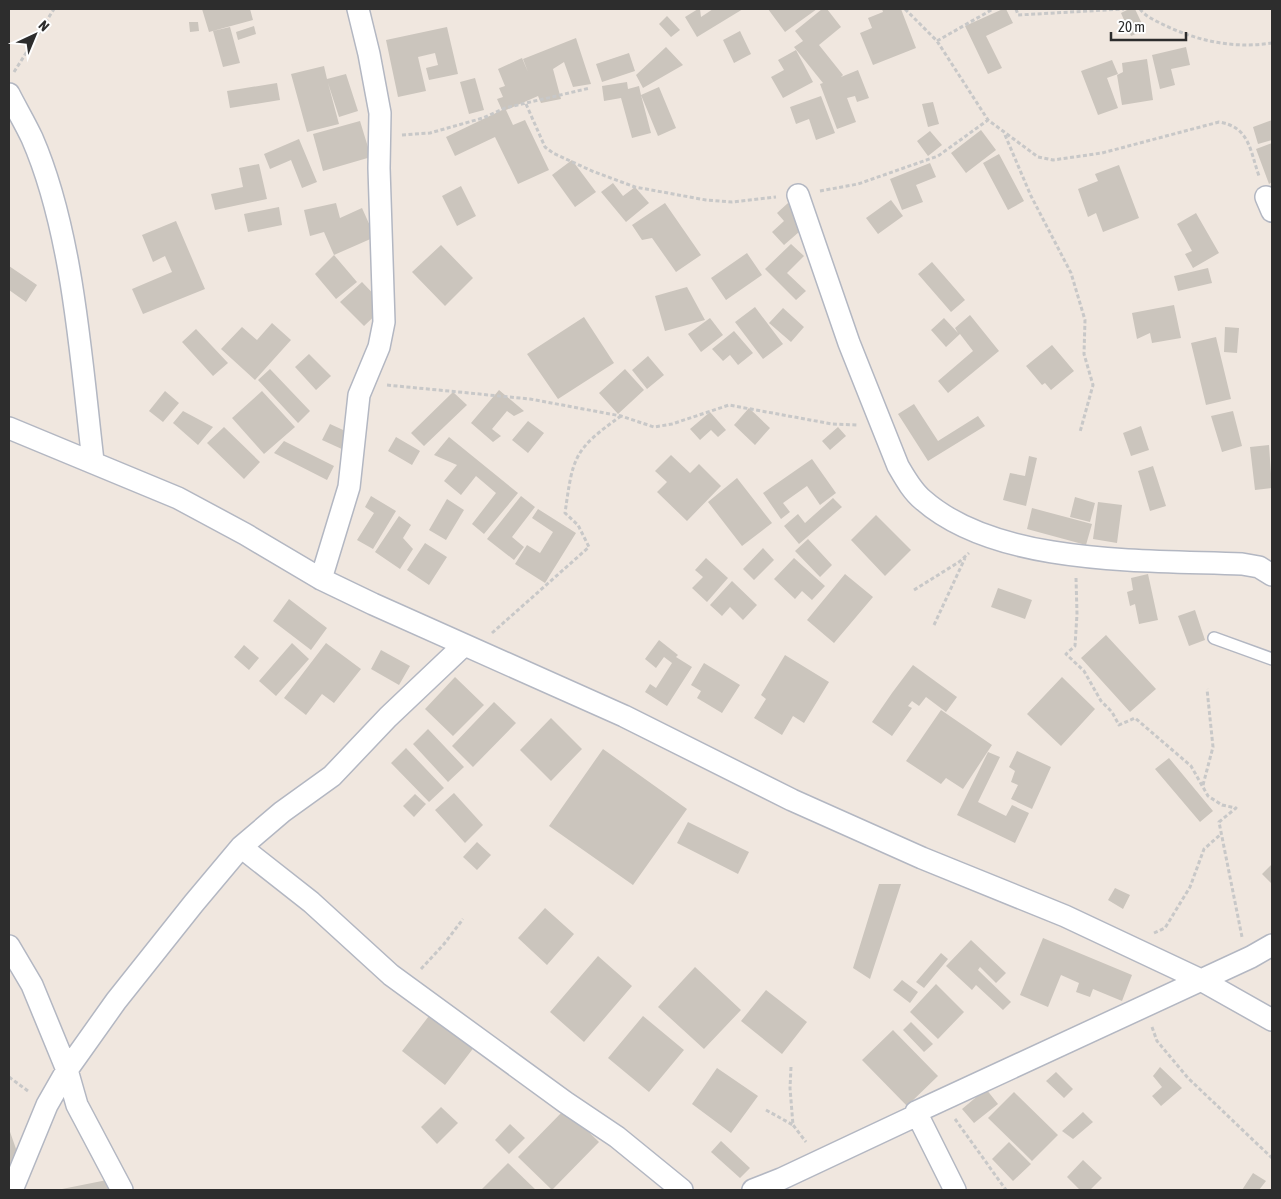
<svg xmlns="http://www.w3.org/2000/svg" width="1281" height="1199" font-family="'Asap Condensed',sans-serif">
<rect width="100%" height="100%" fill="#f0e7df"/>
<path fill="#cbc5bd" d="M202 9H250L253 20 209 32Z
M698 9H700L701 17 713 9H743L697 37 685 17Z
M768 9H817L785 32Z
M822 9H827L841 27 819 45 843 75 841 77 858 70 869 98 857 102 855 96 847 98 856 122 837 129 820 84 823 83 794 47 803 41 795 31Z
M882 9H901L916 48 873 65 860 33 872 28 868 18 883 12Z
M1003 9H1006L1013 23 986 36 1002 68 988 74 965 26Z
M1129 9H1135L1145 30 1131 36 1121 13Z
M667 16 680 30 671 37 659 24Z
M189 22H198L199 31 190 32Z
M254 26 256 34 238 40 236 32Z
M230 27 240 63 223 67 213 31Z
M447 27 458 74 429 80 426 68 438 65 435 53 418 57 426 91 398 97 386 40Z
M740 31 751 54 734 63 723 40Z
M576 38 591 84 573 87 564 62 553 69 561 99 541 103 538 96 506 110 513 125 525 120 549 170 518 184 495 137 455 156 446 137 502 110 497 99 503 97 499 88 505 86 498 69 522 58 528 72 523 59Z
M666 47 683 65 643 88 636 75Z
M1186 47 1190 65 1171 69 1175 85 1160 89 1152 55Z
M796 50 813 82 783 98 771 77 784 70 778 60Z
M629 53 635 71 602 82 596 64Z
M1147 59 1153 100 1122 105 1117 75 1123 72 1122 63Z
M1112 60 1118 74 1107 78 1118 108 1098 115 1081 71Z
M324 66 327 79 346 74 358 111 339 117 328 83 339 124 307 132 291 74Z
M475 78 484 110 469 114 460 82Z
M627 82 628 89 639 86 641 95 659 87 676 128 658 136 641 95 651 133 632 138 621 98 604 101 602 86Z
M277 83 280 100 230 108 227 91Z
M821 96 835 133 816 140 809 119 796 124 790 107Z
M933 102 939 124 928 127 922 104Z
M1272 120V140L1258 144 1253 127Z
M360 121 371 157 323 171 313 134Z
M981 130 996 150 966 173 951 153Z
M930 131 942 145 928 156 917 141Z
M299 139 317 182 302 188 291 160 270 169 264 154Z
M1272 143V182L1269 184 1256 149Z
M999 154 1024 201 1008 210 983 163Z
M572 160 596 192 575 207 552 175Z
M930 163 936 177 916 185 923 202 902 210 890 179Z
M259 164 267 199 215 210 211 194 243 187 239 168Z
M1119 165 1139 218 1103 232 1096 213 1088 217 1078 189 1098 181 1095 174Z
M613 183 623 196 635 187 649 203 626 222 601 192Z
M461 186 476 216 457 226 442 196Z
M891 200 903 216 878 234 866 218Z
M336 203 340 218 362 208 375 237 334 255 324 232 310 236 304 210Z
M665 203 701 255 676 272 652 238 642 240 632 225Z
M788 203 807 225 784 245 772 232 784 221 777 213Z
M279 207 282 225 248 232 244 214Z
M1196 213 1219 253 1193 268 1185 254 1192 251 1177 224Z
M176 221 205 289 143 314 132 289 172 272 165 256 153 262 142 235Z
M791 244 804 256 787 273 806 291 796 300 765 269Z
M441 245 473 278 445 306 412 272Z
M747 253 762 275 726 300 711 278Z
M334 255 357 282 336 299 315 274Z
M932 262 965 300 951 312 918 274Z
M9 266 37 285 26 302 9 290Z
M1208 268 1212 283 1178 291 1174 276Z
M362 282 385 306 364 326 340 302Z
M687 287 705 320 665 331 655 296Z
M1174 305 1181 338 1152 343 1150 333 1137 339 1132 313Z
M755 307 783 344 763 359 735 322Z
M783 308 804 327 791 342 769 323Z
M970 315 999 351 948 393 938 381 973 351 960 334 946 347 931 330 944 318 958 333 955 328Z
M584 317 614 363 558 399 527 354Z
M710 318 723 335 701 352 688 334Z
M272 323 291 340 255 380 221 349 242 327 257 340Z
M1225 327 1239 328 1237 353 1224 352Z
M196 329 228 363 213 376 182 342Z
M734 331 753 353 738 365 730 355 723 361 712 349Z
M1216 337 1231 399 1206 405 1191 343Z
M1052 345 1074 371 1051 390 1045 383 1042 385 1026 366Z
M309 354 331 376 316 390 295 367Z
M648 356 664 375 647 389 632 370Z
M270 369 310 411 298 423 258 380Z
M625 369 644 390 618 414 599 393Z
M499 390 524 411 514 416 507 411 492 429 501 436 493 442 471 423Z
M165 391 179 403 163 422 149 411Z
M262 391 295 427 264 454 232 418Z
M453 392 467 405 424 446 411 433Z
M914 404 938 441 978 416 985 426 928 461 898 414Z
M749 408 770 428 755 445 734 425Z
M183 411 213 427 198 445 173 423Z
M1233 411 1242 446 1222 452 1211 416Z
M710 412 726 430 718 437 711 430 700 440 690 429Z
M528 421 544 433 528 453 512 440Z
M330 424 352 434 344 450 322 440Z
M1141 426 1149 450 1131 456 1123 433Z
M224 427 260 462 244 479 207 443Z
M838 427 846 436 830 450 822 441Z
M396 437 420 451 412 465 388 451Z
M449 437 518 493 484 534 472 524 496 493 476 476 461 495 444 481 457 465 434 455Z
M284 441 334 466 327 480 274 453Z
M1269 445 1272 488 1255 490 1250 447Z
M671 455 690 473 699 464 721 486 687 521 657 492 667 482 655 471Z
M1029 456 1037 458 1026 506 1003 500 1010 473 1025 476Z
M812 459 836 493 820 505 807 486 783 503 790 512 781 519 763 493Z
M1153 466 1166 506 1150 511 1138 471Z
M737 478 772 523 742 546 708 502Z
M371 496 396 511 373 549 357 540 374 513 365 507Z
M521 496 535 507 512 537 524 547 514 560 487 539Z
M1075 497 1095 503 1090 522 1070 517Z
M833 498 842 507 799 544 784 526 798 514 805 523Z
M447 499 464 510 446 540 429 530Z
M1098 502 1122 505 1117 543 1093 539Z
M1032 508 1092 524 1086 545 1027 529Z
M538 509 576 533 545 583 515 564 527 545 540 553 553 532 532 518Z
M876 515 911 550 885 576 851 540Z
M399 516 411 525 403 538 413 549 400 569 375 552Z
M808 539 832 565 820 577 795 551Z
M425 543 447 557 429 585 407 570Z
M763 548 774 560 754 580 743 569Z
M706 558 728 578 707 602 692 588 703 577 695 570Z
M794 558 825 586 812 600 802 591 795 599 774 579Z
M845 574 873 597 834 643 807 620Z
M1148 574 1158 620 1139 624 1135 604 1130 606 1127 592 1133 590 1131 578Z
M732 581 757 605 743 620 730 607 722 616 710 605Z
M998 588 1032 600 1025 619 991 607Z
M289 599 327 628 311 650 273 621Z
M1195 610 1205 640 1189 646 1178 616Z
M1106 635 1156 689 1130 712 1081 658Z
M659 640 678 655 676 657 692 667 667 706 645 692 650 684 656 688 672 663 664 657 656 668 645 659Z
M292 643 309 659 276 696 259 681Z
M326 643 361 669 334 703 322 694 306 715 284 698Z
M244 645 259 658 249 670 234 657Z
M381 650 410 666 399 685 371 669Z
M785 655 829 682 804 723 793 716 782 735 754 718 766 699 761 695Z
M704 663 740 685 722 713 697 698 701 691 691 685Z
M913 665 957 697 946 712 926 697 919 706 912 701 908 706 912 708 892 736 872 722 892 693 905 702 892 693Z
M455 677 484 705 453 736 425 709Z
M1062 677 1095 709 1061 746 1027 714Z
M494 702 516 723 473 767 452 746Z
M941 710 992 745 963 789 946 778 941 784 906 761Z
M551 718 582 749 551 781 520 750Z
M428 729 464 767 448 782 413 744Z
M406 748 444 788 429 802 391 763Z
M603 749 687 809 633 885 549 826Z
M1017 751 1051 767 1032 809 1011 799 1018 785 1011 782 1015 771 1009 767Z
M988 752 1000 757 978 802 1006 816 1012 805 1029 813 1015 843 957 815Z
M1169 758 1213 811 1200 822 1155 769Z
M454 793 483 825 465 843 435 810Z
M415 794 426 804 414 817 403 806Z
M688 822 749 852 738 874 677 843Z
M477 842 491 855 477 870 463 857Z
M1272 864V884L1262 874Z
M879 884H901L870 979 853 968Z
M1115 888 1130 895 1123 909 1108 900Z
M545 908 574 934 547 965 518 938Z
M1043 938 1132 975 1122 1001 1093 989 1090 997 1076 992 1079 983 1061 975 1048 1007 1020 995Z
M971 940 1006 973 996 983 980 967 978 970 1011 1002 1003 1010 976 985 972 990 946 966Z
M941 953 948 959 924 988 916 982Z
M598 956 632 986 584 1042 550 1012Z
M695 967 741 1010 704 1049 658 1007Z
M902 980 918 992 910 1003 893 990Z
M936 984 964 1012 938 1039 910 1012Z
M766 990 807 1022 782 1054 741 1021Z
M432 1012 475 1046 445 1085 402 1051Z
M643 1016 684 1050 649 1092 608 1058Z
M911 1022 933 1044 924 1052 903 1030Z
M893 1030 938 1076 907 1106 862 1060Z
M1160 1067 1182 1088 1161 1106 1152 1096 1162 1087 1153 1076Z
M717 1068 758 1096 731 1133 692 1104Z
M1056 1072 1073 1089 1064 1098 1046 1081Z
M986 1089 998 1104 974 1123 962 1109Z
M1014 1092 1058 1135 1032 1161 988 1118Z
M441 1107 458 1123 437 1144 421 1127Z
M565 1109 599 1142 552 1190 518 1157Z
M1083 1112 1093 1122 1073 1139 1062 1131Z
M510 1124 525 1138 509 1154 495 1140Z
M9 1129 21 1163 9 1168Z
M721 1141 750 1168 740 1178 711 1152Z
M1009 1142 1031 1164 1013 1181 992 1159Z
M1083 1160 1102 1178 1090 1190H1080L1067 1177Z
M508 1163 536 1190H481Z
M1253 1173 1266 1181 1259 1190H1242Z
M107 1180 110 1190H62V1189Z"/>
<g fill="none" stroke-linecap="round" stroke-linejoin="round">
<defs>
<path id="service" d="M1214 638 1272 659"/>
<path id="minor" d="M9 94C16 108 25 123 32 138 73 232 81 359 93 461
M798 195 849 343 898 466C905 478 912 491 923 500 998 566 1147 560 1242 564L1259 567 1272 575
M1266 197 1272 211
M9 428 178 498 245 534 321 579 373 604 624 716 792 800 922 858 1065 916 1201 980 1272 1020
M321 579 349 487 359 395 379 347 384 322 379 168 380 113 369 54 358 9
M241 847 311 902 391 975 565 1102 617 1137 682 1190
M9 946 32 985 67 1070 77 1105 122 1190
M916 1112 955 1190
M12 1190 47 1105 67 1070 116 1001 194 903 241 847 282 812 332 776 388 717 463 646
M753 1190 781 1179 915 1116 916 1112 1251 957 1272 945"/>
</defs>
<use href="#service" stroke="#b3b7c2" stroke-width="14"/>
<use href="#minor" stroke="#b3b7c2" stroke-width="24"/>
<path stroke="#c8c8c8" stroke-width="3" stroke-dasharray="4 2.5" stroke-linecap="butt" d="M905 9 937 41 988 120 1038 157 1053 160 1102 153 1219 122C1250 127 1250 151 1259 176
M1016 9 1018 15 1124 9
M1140 9C1145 16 1154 20 1162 24 1197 41 1233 49 1272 43
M937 41 993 9
M14 72 54 9
M526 104 545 147 553 153 592 171 635 187 706 200 732 202 776 197
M402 135 430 133 483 118 505 108 590 88
M1005 135 1031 196 1071 273 1085 320 1084 354 1093 385 1080 432
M820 191 858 184 938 156 988 120
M387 385 530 399 621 416 654 427 672 424 729 405 832 424 857 425
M1076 578 1077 614 1075 646 1066 654 1084 671 1101 701 1112 712 1119 725 1135 718 1191 766 1208 796 1222 805 1236 808 1219 822 1242 937
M914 590 959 562 969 553
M934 625 965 558
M492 633 589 547 578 525 565 513C573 457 573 450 621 416
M1203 785 1213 747 1207 689
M1154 933 1165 928 1190 887 1204 849 1221 834
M421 969 444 944 463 919
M1152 1027 1157 1041 1188 1078 1272 1158
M791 1067 790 1088 793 1125 806 1142
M9 1077 28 1091
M766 1110 793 1125
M955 1119 1006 1190"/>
<use href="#service" stroke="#fff" stroke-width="11"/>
<use href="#minor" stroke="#fff" stroke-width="21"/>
</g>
<rect width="1281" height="1199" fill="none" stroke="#2d2d2d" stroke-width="20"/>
<g transform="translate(35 35) rotate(44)" stroke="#ffffff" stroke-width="4" paint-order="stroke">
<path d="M0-4L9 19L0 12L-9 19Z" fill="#2d2d2d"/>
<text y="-8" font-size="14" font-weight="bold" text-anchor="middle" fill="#2d2d2d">N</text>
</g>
<path d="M1111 32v8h75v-8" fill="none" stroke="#2d2d2d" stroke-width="2.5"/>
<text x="1118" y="32" font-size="15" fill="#2d2d2d" stroke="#ffffff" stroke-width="4" paint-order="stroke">20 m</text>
</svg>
